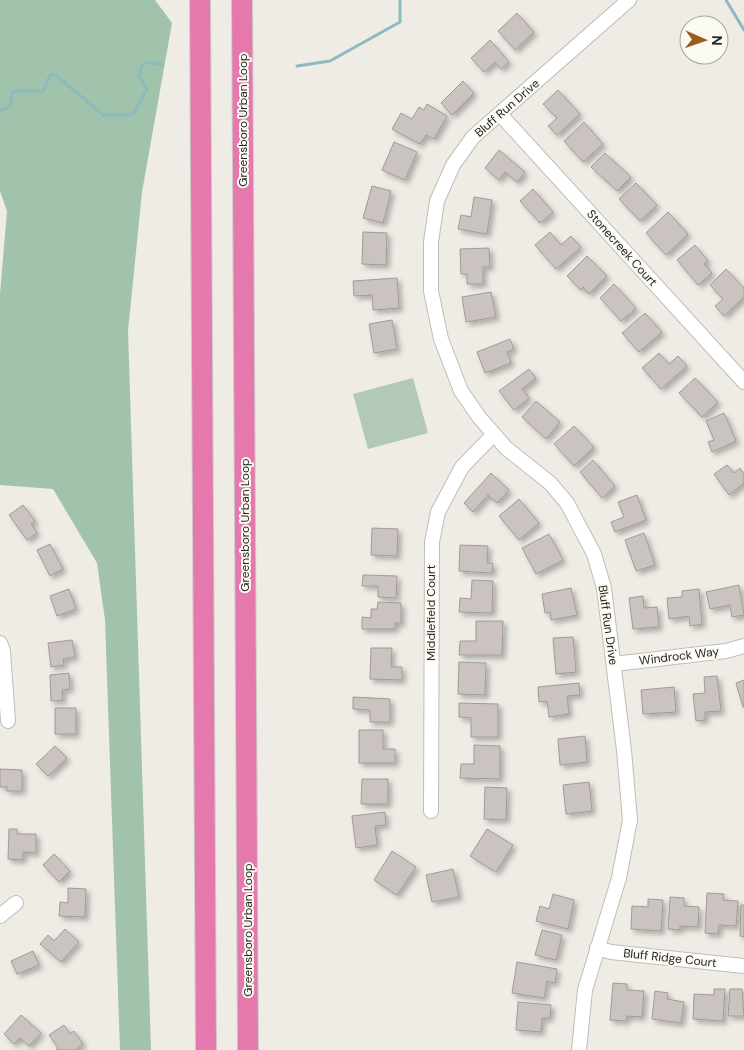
<svg xmlns="http://www.w3.org/2000/svg" width="744" height="1050" font-family="'DM Sans',sans-serif">
<defs>
<filter id="shadow"><feDropShadow dx="3.5" dy="3.5" stdDeviation="2.5" flood-color="#0004"/></filter>
</defs>
<rect width="100%" height="100%" fill="#eeece5"/>
<path fill="#b2c8b8" d="M413 378 428 433 368 449 353 394Z"/>
<path fill="#a2c3ab" d="M0 0H155L172 23 142 192 128 331 151 1050H120L105 620 97 563 53 489 0 485V294L7 211 0 191Z"/>
<g fill="none" stroke-linecap="round" stroke-linejoin="round">
<path stroke="#8cbabe" stroke-width="3" d="M726 0 744 30
M297 66 330 61 400 22V0
M0 111 10 107 13 91H43L50 75H56L103 115H127L134 113 147 89 139 76 142 65 147 62 162 65"/>
</g>
<path fill="#cbc3c0" stroke="#a29a97" filter="url(#shadow)" d="M517 13 534 32 515 50 498 31Z
M490 40 509 62 501 69 495 62 484 72 471 58Z
M463 81 474 93 452 115 441 103Z
M558 90 580 114 557 135 548 126 557 118 543 104Z
M427 104 447 116 434 139 426 135 420 144 392 129 401 113 412 119 419 107 424 110Z
M584 122 603 144 583 162 564 141Z
M394 142 417 152 405 180 382 170Z
M499 150 525 172 517 182 505 172 499 180 485 168Z
M605 153 631 177 617 191 591 167Z
M636 183 657 205 640 221 619 199Z
M372 186 391 191 383 223 363 218Z
M533 189 553 212 540 223 520 201Z
M474 197 492 200 487 234 458 229 461 215 471 217Z
M668 212 688 234 666 255 646 233Z
M363 232 387 233 386 265 362 264Z
M550 232 561 245 571 236 581 247 556 269 535 245Z
M695 245 708 261 704 264 712 273 698 285 677 260Z
M489 248 490 267H483V284H467V274H461L460 249Z
M587 256 607 276 589 294 583 287 581 290 567 276Z
M726 269 744 288V297L724 316 715 306 723 299 710 285Z
M397 278 399 308 373 310 372 295 354 296 353 281Z
M614 284 636 308 621 321 600 298Z
M491 292 496 317 466 322 462 297Z
M645 313 662 332 639 352 622 333Z
M392 320 397 349 374 353 369 324Z
M510 339 514 349 507 352 511 363 485 373 477 352Z
M659 353 669 364 678 356 687 366 661 389 642 368Z
M529 369 536 378 522 389 529 398 514 410 499 391Z
M695 378 718 402 702 417 679 393Z
M536 401 560 422 546 439 522 417Z
M724 413 736 441 712 452 708 442 714 440 706 421Z
M574 426 594 447 574 466 554 444Z
M593 460 615 486 602 498 580 472Z
M727 465 734 473 740 468 744 474V483L729 495 714 474Z
M491 473 509 490 497 503 488 495 473 512 464 503Z
M637 495 646 520 615 532 611 522 624 517 618 502Z
M519 499 539 523 519 540 499 516Z
M23 505 35 521 31 524 37 533 27 540 9 515Z
M372 528 398 529 397 556 371 555Z
M644 533 655 565 636 571 625 540Z
M549 534 563 560 536 574 522 548Z
M50 544 63 569 50 576 37 550Z
M460 545 488 546 487 563H493L492 573 459 571Z
M363 575 397 576 396 598 378 597V586H362Z
M472 580 493 581 492 613 459 612 460 598 471 599Z
M739 585 744 615 732 617 730 605 710 609 706 592Z
M571 588 577 615 551 620 550 612 545 613 542 594Z
M69 589 76 609 57 616 50 596Z
M699 589 702 624 690 626 689 616 669 619 667 598 682 597V591Z
M643 596 644 608 657 607 659 627 633 629 629 598Z
M378 602 401 603V623H395V629H362V617L371 618V609H377Z
M476 621H503L502 655H459L460 641H476Z
M573 637 576 672 556 674 553 638Z
M72 640 75 657 63 659 64 665 51 667 48 643Z
M371 648H392L391 667H402V680L370 679Z
M459 662 486 663 485 695 458 694Z
M69 673 70 689 62 690 63 700 51 701 50 675Z
M717 676 721 711 705 712V720L696 721 693 694 705 693 704 677Z
M744 680V707H743L736 683Z
M579 683 580 695 567 696 569 714 549 717 547 701 539 702 538 687Z
M674 687 676 712 643 714 641 690Z
M353 697 390 699V722H370V710L353 709Z
M459 703 498 704V737H471V718L459 717Z
M55 708H76V734H55Z
M359 730H383V749H395V763H359Z
M585 736 587 762 560 765 558 739Z
M474 745 500 746V779L460 778 461 764H474Z
M55 746 67 758 48 776 36 764Z
M0 769 22 770V791H7V787H0Z
M362 779H388V804H361Z
M589 782 592 811 566 814 563 785Z
M485 787 507 788 506 820 484 819Z
M385 812 386 825 375 826 377 845 356 848 352 816Z
M9 829H17V834H36V853L23 852V860L8 859Z
M487 829 513 845 496 872 470 856Z
M392 851 416 867 397 895 374 880Z
M54 854 70 871 59 882 43 865Z
M453 869 459 897 432 902 426 875Z
M68 888 86 889 85 917 59 916 60 902 68 903Z
M707 893 724 894 723 900 738 901 736 926 719 925 718 934 705 933Z
M553 894 574 900 568 929 536 921 540 906 549 909Z
M670 897 684 898V906L699 907 698 927 680 926V930L668 929Z
M648 899 663 900 661 931 631 929 632 906 648 907Z
M741 905H744V937L740 936Z
M65 929 79 942 61 962 40 944 48 935 54 941Z
M542 930 562 935 556 960 535 955Z
M33 951 39 965 17 974 11 961Z
M517 962 557 969 555 983 547 981 544 998 512 993Z
M613 983 627 984V990L644 991 642 1017 627 1016 626 1021 610 1020Z
M714 989H725L723 1021 693 1019 694 994 714 995Z
M730 989H742L744 1016H728Z
M655 991 668 993 667 999 684 1002 681 1023 652 1019Z
M518 1002 551 1005 550 1018H542L541 1032 516 1030Z
M21 1015 41 1033 29 1046 20 1038 14 1044 4 1034Z
M64 1025 70 1034 74 1031 83 1044 75 1050H56L58 1048 49 1035Z"/>
<g fill="none" stroke-linecap="round" stroke-linejoin="round">
<defs>
<path id="minor" d="M500 114 744 382
M0 643 3 651 8 721
M614 664 726 651 744 646
M431 811 432 542 438 512 462 467 493 435
M0 916 16 903
M597 948 611 952 744 966
M579 1050 585 990 619 878 630 820 624 750 604 588 594 554 567 503 550 483 506 448 479 417 461 391 441 339 431 291V242L437 201 453 165 473 137 629 0"/>
<path id="highway" d="M200 0 206 1050
M242 0 248 1050"/>
</defs>
<use href="#minor" stroke="#bfbeb6" stroke-width="16"/>
<use href="#highway" stroke="#cbcbca" stroke-width="22"/>
<use href="#minor" stroke="#fff" stroke-width="14"/>
<use href="#highway" stroke="#e579ad" stroke-width="20"/>
</g>
<g text-anchor="middle" dominant-baseline="central" stroke-width="4" stroke-linejoin="round" paint-order="stroke">
<g font-size="12" fill="#262522" stroke="#fbfaf2">
<text transform="translate(507 108) rotate(-41)">Bluff Run Drive</text>
<text transform="translate(243 120) rotate(-90)">Greensboro Urban Loop</text>
<text transform="translate(622 248) rotate(48)">Stonecreek Court</text>
<text transform="translate(245 525) rotate(-90)">Greensboro Urban Loop</text>
<text transform="translate(431 613) rotate(-90)">Middlefield Court</text>
<text transform="translate(608 625) rotate(82)">Bluff Run Drive</text>
<text transform="translate(679 656) rotate(-7)">Windrock Way</text>
<text transform="translate(248 930) rotate(-90)">Greensboro Urban Loop</text>
<text transform="translate(670 958) rotate(6)">Bluff Ridge Court</text>
</g>
</g>
<g transform="translate(704 40) rotate(92)"><circle r="24" fill="#fbfaf2" stroke="#a6a59f"/>
<path d="M0-4L9 19L0 12L-9 19Z" fill="#985e1c"/>
<text y="-8" font-size="14" font-weight="bold" text-anchor="middle" fill="#262522">N</text>
</g>
</svg>
